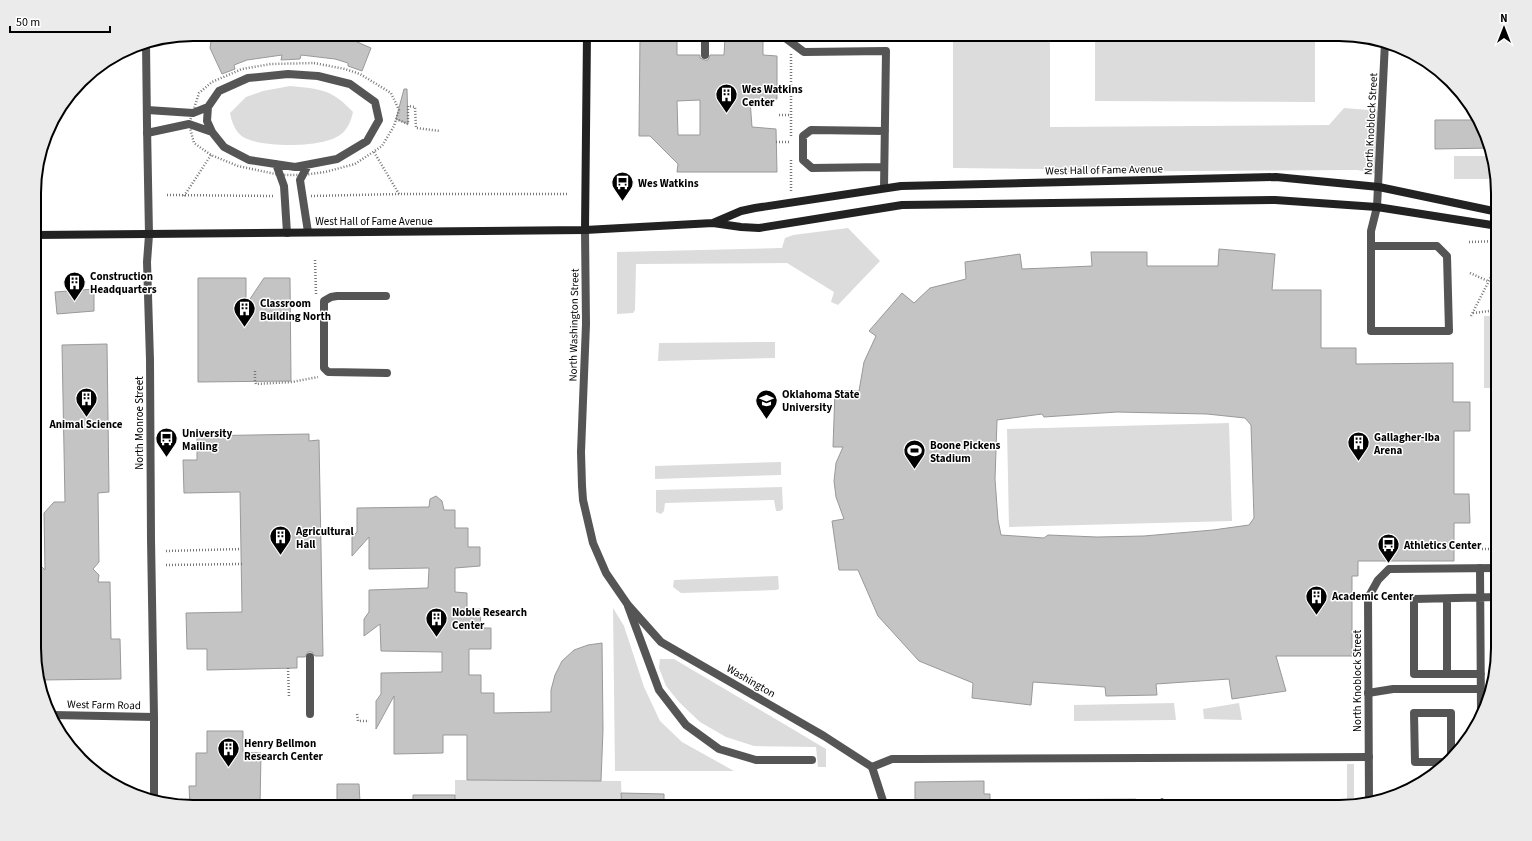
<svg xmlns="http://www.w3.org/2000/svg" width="1532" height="841" font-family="'Source Sans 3',sans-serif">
<rect width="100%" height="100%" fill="#fff"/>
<path fill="#dcdcdc" d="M953 34H1050V127L1329 125 1344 108 1382 111 1379 174 1357 170 1050 172 1049 169 953 168Z
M1095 34H1315V102L1095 101Z
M290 86C320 89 332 89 353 112 351 121 348 129 340 135 322 148 262 148 243 137 235 131 232 123 230 113L246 97 263 91Z
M1454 156H1489V179H1454Z
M848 228 880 261 838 305 831 302 834 292 787 263 636 264 635 310 633 313 617 314V252L782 248 785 238 793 235Z
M1484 316H1498V514L1496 388H1484Z
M775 342V358L658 361 659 343Z
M1229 423 1232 521 1009 527 1007 429Z
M781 462V475L655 479V466Z
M782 487 783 509 780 511H776L774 500 665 503 664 511 661 514 656 512V490Z
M778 576 779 589 776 590 681 593 673 587 674 580Z
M613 608 624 626 644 687 660 721 682 742 734 771H615Z
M660 659H674L826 749V767H818L816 747 754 746 726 737 700 722 679 702 666 686 659 668Z
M1174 703 1176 720 1074 721V705Z
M1239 703 1242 720 1204 719 1203 709Z
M1347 764H1354V805L1347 807Z
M455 780 621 781 622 807H455Z
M1136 798V807H1069V799Z"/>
<path fill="#c4c4c4" stroke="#999" fill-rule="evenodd" d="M227 34H355V41L371 48 362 71 348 66V63L335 59 301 55 300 59 281 60 282 55 247 60 234 65 235 69 222 74 210 48 211 41Z
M640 36 677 37V55H700V58L705 60H708L710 55H724L725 37H763V55L777 56V99L750 100 752 127 776 129 777 172H677L678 164 650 136H639ZM700 100V135H678L677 101Z
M404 89H407L408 124 396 119Z
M1435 120H1479L1490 142 1491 148 1435 149Z
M1219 249 1275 254 1272 290H1321V348H1356V364L1453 363V402H1470V431H1454V494H1469L1470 523H1454V561H1358V576H1352V656H1276L1286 691 1232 699 1229 679 1156 684 1157 695 1106 696 1105 687 1033 682 1031 705 972 698 973 683 919 661 878 616 858 570H839L832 521 844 519 836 497 834 481 836 463 843 447H833L835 391H859L864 362 876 336 869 331 902 293 914 303 930 288 966 279 965 262 1020 254 1022 269 1070 267 1092 266 1091 252H1147V266H1218ZM1117 412 1207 414 1245 418 1251 425 1254 518 1249 525 1213 530 1144 536 1097 537 1048 535 1044 538 1001 535 998 520 995 479 997 420 1042 414 1044 417Z
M198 278H246V305L264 278H290L291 381 198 382Z
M94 289V311L57 314 55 292Z
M107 344 109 492 98 493 99 562 93 569 99 575 98 582H110L111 639H120L121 679 40 680 35 669V560L45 570 44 513 54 502H65L62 345Z
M309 434V441L319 440 323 656H315L312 652H308L305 657H297V668L207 670V649H187L186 613 242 612 240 492 184 493 183 460H197V436Z
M436 496 442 501 444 510H455V528H468V547H480V566L455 568V592L467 593V610L480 609 481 628H491V649H469V675H481V693H494V713L551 712V690L555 675 562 661 574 650 588 645 602 643 603 730 601 781 467 780V735H443V753L394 754V696L376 729V701L381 694V673L442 672V652L381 651 380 624 364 636V619L369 612V590L428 588 429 568 369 569V537L352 556V537L357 532V508L429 507 430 499Z
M207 731H243V752L261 753 260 807H190L189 786H196V753H207Z
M984 781V794H990V807H947V804L915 805V782Z
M337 784H359L360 802H337Z
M621 793 664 794V807H622Z
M413 795H455V807H413Z"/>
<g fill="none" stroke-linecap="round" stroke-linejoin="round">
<path stroke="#777" stroke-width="2.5" stroke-dasharray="1 2" stroke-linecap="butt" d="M791 54V137
M314 63 345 69 360 74 391 93 399 110 394 126 382 146 355 164 325 172 303 175H280L238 166 211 155 194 143 189 124 199 93 212 82 242 69 271 64Z
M779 115H791
M396 119 408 124V106L415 107 416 128 440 131
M776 142H791
M374 152 399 194
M791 160V192
M167 195 274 196
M184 196 211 155
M311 196 399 194H568
M1469 242 1498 241
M315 260 316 294 317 295
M1470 273 1488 281
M1473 313 1498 310
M1471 316 1498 263
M255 371V381L256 384 292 382 318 377
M1479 549H1498
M166 551 241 549
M166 565 242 564
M288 668 289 698
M357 714 358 721H369
M1162 798V807
M1044 799V807"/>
<path stroke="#555" stroke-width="8" d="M780 34 804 52 886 51 884 188
M705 55V34
M147 110 193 113 208 107 219 91 248 78 288 74 318 76 350 84 375 102 379 120 367 141 337 159 295 167 249 160 224 147 212 132 207 121 208 107
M147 133 189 124 212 132
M276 164 284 186 287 233
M308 165 300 180 308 232
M884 167 812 168 803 160V136L811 130 885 131
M1371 246H1437L1447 256 1449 331H1371V231L1377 207
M386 296H337L331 297 324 301V368L328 372 387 373
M1480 568 1481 713
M1447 599V674
M628 606 659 690 686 725 719 749 756 760H812
M310 657V714
M1481 674H1414V599L1498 597
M1368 693 1393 689H1481
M916 759 1369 757
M1449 762H1415L1414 713H1451V761"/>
<path stroke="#555" stroke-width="8" d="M1377 207 1385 42
M1369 801 1368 598 1378 580 1389 569 1498 568
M885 807 872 767 892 759H916"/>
<path stroke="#555" stroke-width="8" d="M146 43 147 126 149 235 147 262 150 360 151 539 154 717V802
M585 230 586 324 581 452 582 486 583 500 593 543 606 573 628 605 661 642 824 736 872 767
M53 715 154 717"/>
<path stroke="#222" stroke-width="8" d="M713 223 741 211 755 208 901 186 1276 177 1379 187 1498 212
M585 230 587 34
M35 235 585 230 713 223 741 227 759 228 902 205 1275 200 1377 207 1498 226"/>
</g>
<defs>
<symbol id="building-pin" viewBox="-11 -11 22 30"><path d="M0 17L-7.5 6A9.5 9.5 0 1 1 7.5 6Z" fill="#000" stroke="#fff"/><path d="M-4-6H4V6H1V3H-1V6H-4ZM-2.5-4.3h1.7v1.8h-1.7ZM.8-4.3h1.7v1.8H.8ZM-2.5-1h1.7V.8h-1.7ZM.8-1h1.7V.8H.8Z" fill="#fff"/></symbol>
<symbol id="bus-pin" viewBox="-11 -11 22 30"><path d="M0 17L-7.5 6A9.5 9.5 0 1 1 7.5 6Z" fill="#000" stroke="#fff"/><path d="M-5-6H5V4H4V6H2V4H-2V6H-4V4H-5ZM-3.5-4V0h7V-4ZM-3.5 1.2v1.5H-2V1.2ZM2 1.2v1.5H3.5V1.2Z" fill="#fff"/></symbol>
<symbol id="university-pin" viewBox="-11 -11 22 30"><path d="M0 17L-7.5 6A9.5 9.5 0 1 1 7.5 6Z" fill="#000" stroke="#fff"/><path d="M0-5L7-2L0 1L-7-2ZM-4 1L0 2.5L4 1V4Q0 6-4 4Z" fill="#fff"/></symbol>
<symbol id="stadium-pin" viewBox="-11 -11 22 30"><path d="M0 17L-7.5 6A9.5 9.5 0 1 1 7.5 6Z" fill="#000" stroke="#fff"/><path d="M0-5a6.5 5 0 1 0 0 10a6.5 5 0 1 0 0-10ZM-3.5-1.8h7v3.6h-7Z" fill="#fff"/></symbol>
</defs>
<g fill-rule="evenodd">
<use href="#building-pin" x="714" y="82" width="25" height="34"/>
<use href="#bus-pin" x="610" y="170" width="25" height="34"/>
<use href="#building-pin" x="62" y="270" width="25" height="34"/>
<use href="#building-pin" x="232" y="296" width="25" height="34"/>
<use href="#building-pin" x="74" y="386" width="25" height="34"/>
<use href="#university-pin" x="754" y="388" width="25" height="34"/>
<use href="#bus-pin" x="154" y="426" width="25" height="34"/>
<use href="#building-pin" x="1346" y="430" width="25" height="34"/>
<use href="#stadium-pin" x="902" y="438" width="25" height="34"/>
<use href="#building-pin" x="268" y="524" width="25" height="34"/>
<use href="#bus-pin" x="1376" y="532" width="25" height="34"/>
<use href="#building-pin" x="1304" y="584" width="25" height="34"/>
<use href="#building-pin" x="424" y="606" width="25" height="34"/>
<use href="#building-pin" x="216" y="736" width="25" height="34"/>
</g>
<g text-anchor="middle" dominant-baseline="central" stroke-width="3" stroke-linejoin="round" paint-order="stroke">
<g font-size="11" font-weight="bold" fill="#000" stroke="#fff" text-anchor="start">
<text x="742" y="89">Wes Watkins<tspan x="742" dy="13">Center</tspan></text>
<text x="638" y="183">Wes Watkins</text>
<text x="90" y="276">Construction<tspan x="90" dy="13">Headquarters</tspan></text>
<text x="260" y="303">Classroom<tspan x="260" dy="13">Building North</tspan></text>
<text x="782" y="394">Oklahoma State<tspan x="782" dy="13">University</tspan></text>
<text x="86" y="424" text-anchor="middle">Animal Science</text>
<text x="182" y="433">University<tspan x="182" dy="13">Mailing</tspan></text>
<text x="1374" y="437">Gallagher-Iba<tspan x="1374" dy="13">Arena</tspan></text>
<text x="930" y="445">Boone Pickens<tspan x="930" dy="13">Stadium</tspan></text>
<text x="296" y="531">Agricultural<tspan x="296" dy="13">Hall</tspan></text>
<text x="1404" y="545">Athletics Center</text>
<text x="1332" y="596">Academic Center</text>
<text x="452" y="612">Noble Research<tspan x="452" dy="13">Center</tspan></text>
<text x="244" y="743">Henry Bellmon<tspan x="244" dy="13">Research Center</tspan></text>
</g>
<g font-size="11" fill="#000" stroke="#fff">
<text transform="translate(1371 124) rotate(-87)">North Knoblock Street</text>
<text transform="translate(1104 170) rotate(-1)">West Hall of Fame Avenue</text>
<text x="374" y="221">West Hall of Fame Avenue</text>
<text transform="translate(574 325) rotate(-89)">North Washington Street</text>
<text transform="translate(139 423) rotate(-90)">North Monroe Street</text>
<text transform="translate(751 681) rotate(30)">Washington</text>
<text transform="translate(1357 681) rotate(-90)">North Knoblock Street</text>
<text transform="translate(104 705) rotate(1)">West Farm Road</text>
</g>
</g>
<path d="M0 0H1532V841H0ZM193 41H1339A152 152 0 0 1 1491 193V648A152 152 0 0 1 1339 800H193A152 152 0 0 1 41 648V193A152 152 0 0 1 193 41Z" fill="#ebebeb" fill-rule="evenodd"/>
<path fill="none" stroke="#000" stroke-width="2" d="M193 41H1339A152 152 0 0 1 1491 193V648A152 152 0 0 1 1339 800H193A152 152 0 0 1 41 648V193A152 152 0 0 1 193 41Z"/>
<g transform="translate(1504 28)" stroke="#ffffff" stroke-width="3" paint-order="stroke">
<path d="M0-3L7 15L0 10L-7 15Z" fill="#000000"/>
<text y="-6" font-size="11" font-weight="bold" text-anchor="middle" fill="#000000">N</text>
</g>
<path d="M10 26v6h100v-6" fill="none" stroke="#000000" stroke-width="2"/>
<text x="16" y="26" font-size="12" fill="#000000" stroke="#ffffff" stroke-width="3" paint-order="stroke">50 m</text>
</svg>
